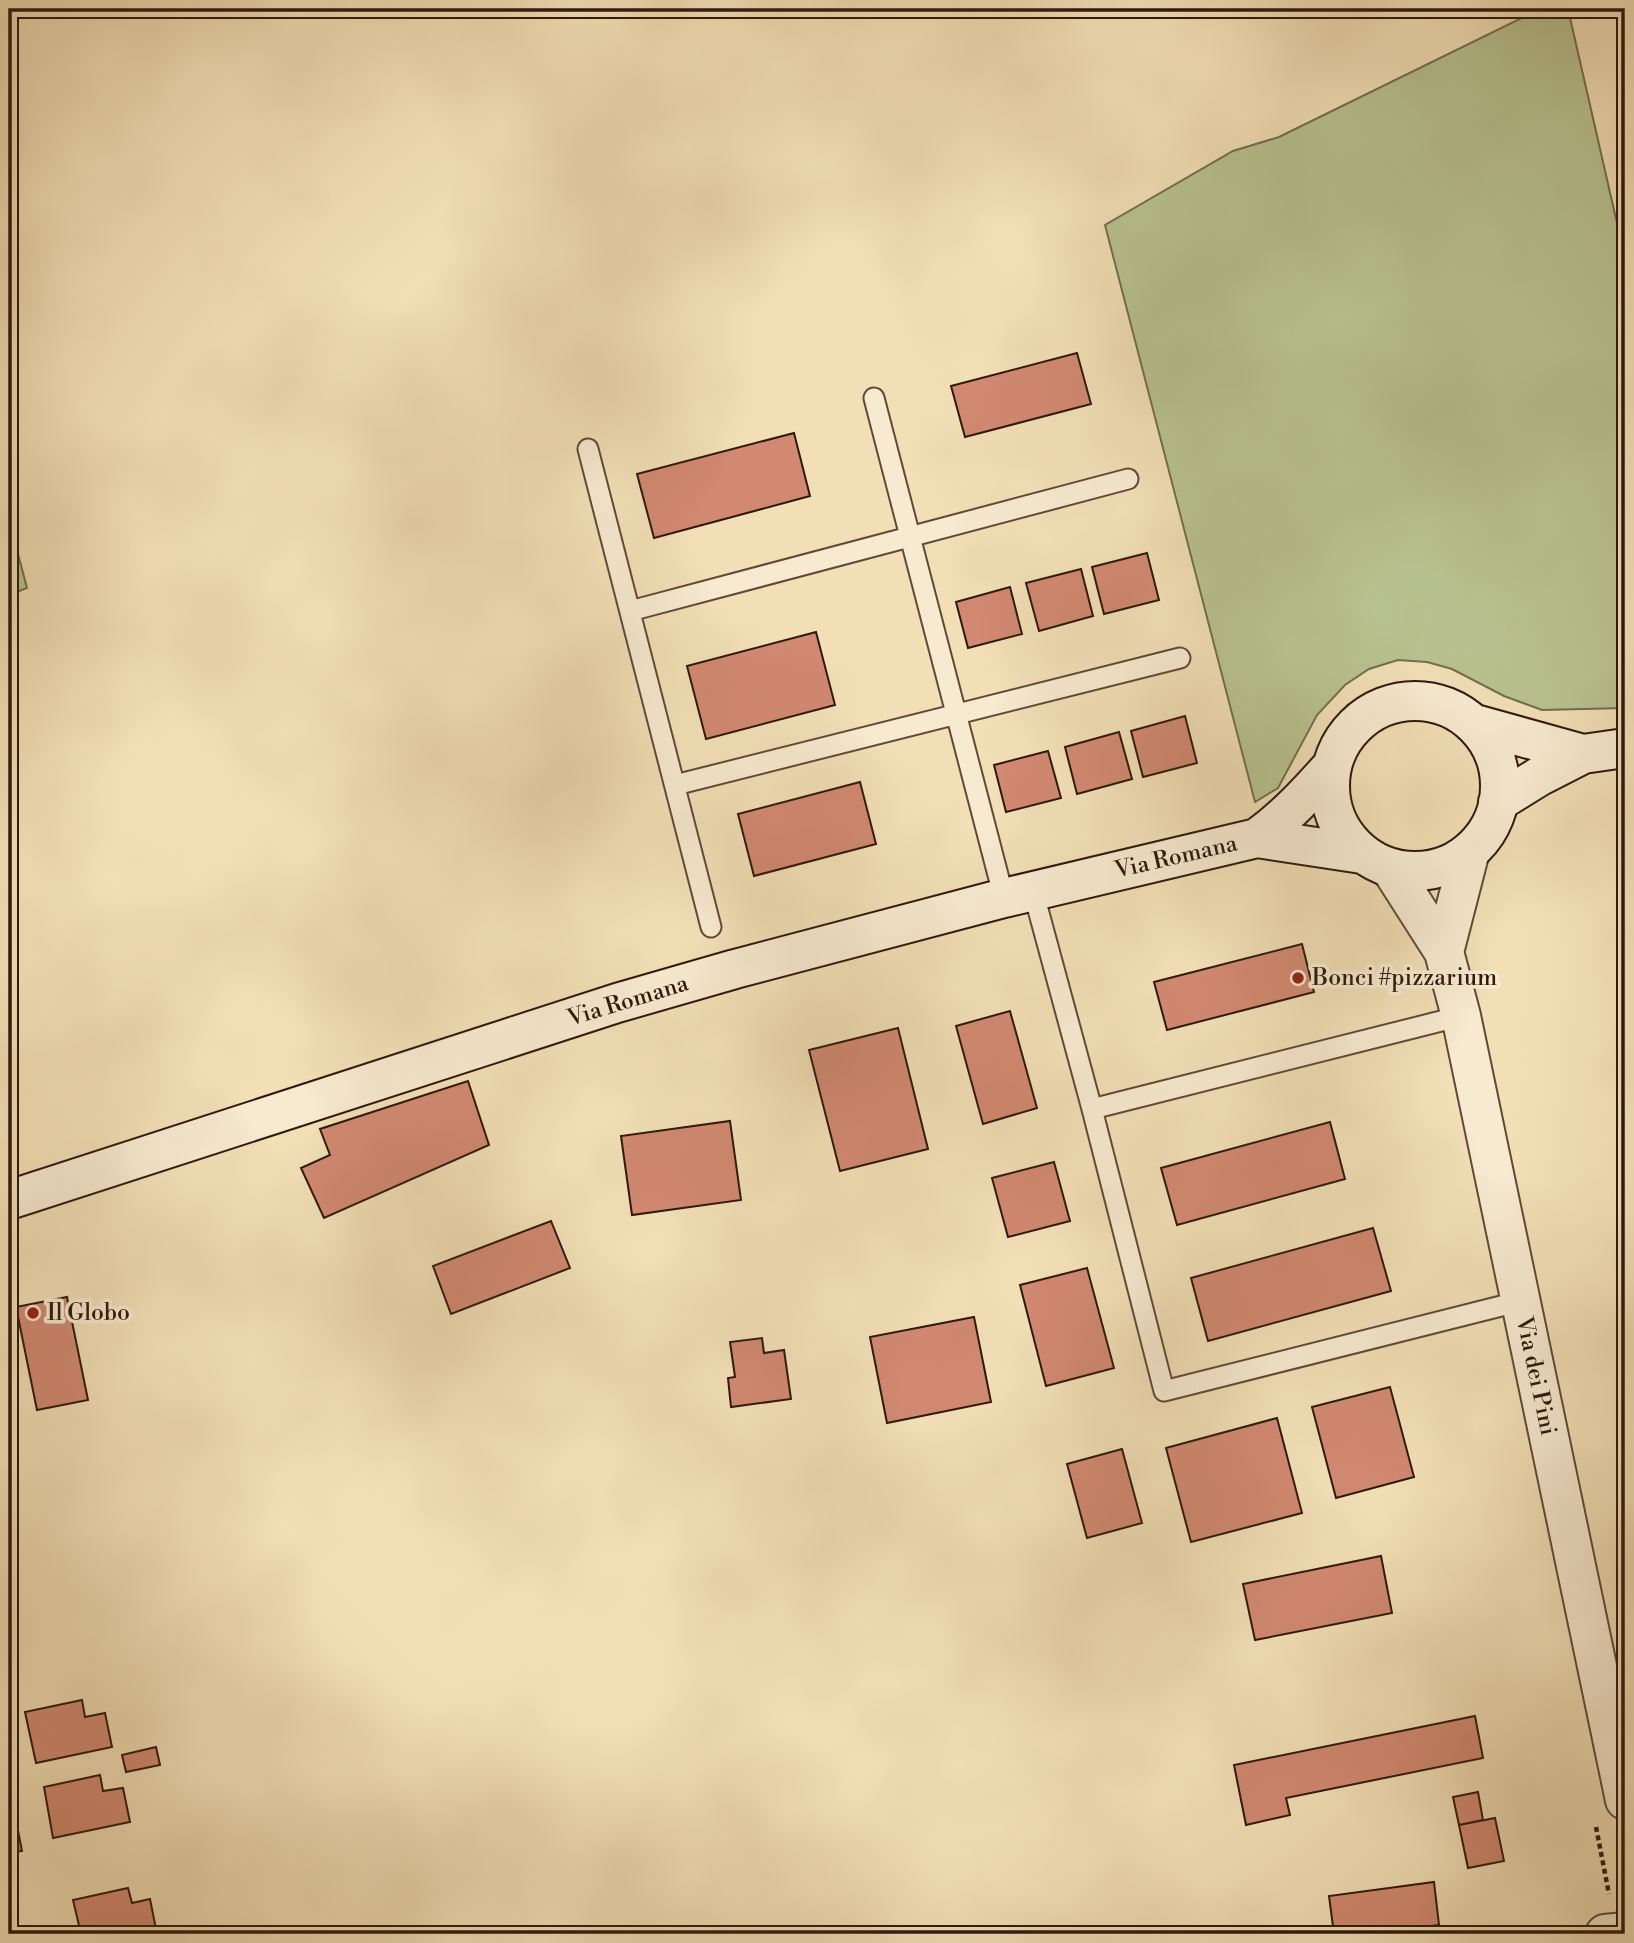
<svg xmlns="http://www.w3.org/2000/svg" width="1634" height="1943" font-family="'Libre Bodoni',serif">
<rect width="100%" height="100%" fill="#f2dfb6"/>
<filter id="stains"><feTurbulence type="fractalNoise" baseFrequency=".00286" numOctaves="4"/><feColorMatrix values="0 0 0 0 .2 0 0 0 0 .09 0 0 0 0 .02 0 0 0 .5 -.17"/></filter>
<radialGradient id="worn" r=".72"><stop offset=".6" stop-color="#630" stop-opacity="0"/><stop offset="1" stop-color="#630" stop-opacity=".3"/></radialGradient>
<path fill="#b8c290" stroke="#736e4f" stroke-width="2" d="M1540 9H1568L1625 258V708L1542 710 1504 696 1452 669 1427 662 1398 660 1369 669 1345 685 1317 715 1278 788 1255 802 1105 225 1233 151 1279 137Z
M9 520 27 588 9 595Z"/>
<path fill="#d18971" stroke="#2e190e" stroke-width="2" d="M1077 353 1091 404 965 437 951 386Z
M794 433 810 496 654 538 637 474Z
M1147 553 1159 600 1104 614 1092 567Z
M1081 569 1093 616 1039 631 1026 583Z
M1010 587 1022 634 968 648 956 602Z
M816 632 835 705 706 739 687 666Z
M1185 716 1197 763 1143 777 1131 731Z
M1119 732 1132 779 1077 794 1065 747Z
M1048 751 1061 798 1006 812 994 765Z
M860 782 876 844 754 876 738 814Z
M1302 944 1314 992 1167 1030 1154 982Z
M1010 1011 1037 1108 983 1124 956 1026Z
M898 1028 928 1149 840 1171 809 1050Z
M468 1081 489 1145 324 1218 301 1168 330 1155 320 1129Z
M730 1121 741 1200 632 1215 621 1136Z
M1330 1122 1345 1179 1177 1225 1161 1168Z
M1054 1162 1070 1221 1008 1237 992 1178Z
M551 1221 570 1268 451 1314 433 1266Z
M1373 1228 1391 1291 1208 1341 1191 1278Z
M1087 1268 1114 1368 1046 1386 1020 1285Z
M67 1297 88 1400 37 1410 16 1307Z
M974 1317 991 1402 887 1423 870 1337Z
M762 1338 764 1353 784 1350 791 1399 731 1407 728 1378 735 1377 730 1342Z
M1390 1387 1414 1477 1336 1498 1312 1407Z
M1277 1418 1302 1513 1191 1542 1166 1448Z
M1122 1449 1142 1523 1087 1538 1067 1464Z
M1381 1556 1392 1613 1255 1640 1243 1584Z
M82 1700 85 1717 105 1713 112 1747 36 1763 25 1712Z
M1475 1716 1483 1758 1286 1798 1290 1815 1246 1825 1234 1765Z
M156 1747 160 1765 126 1772 122 1755Z
M100 1775 103 1791 123 1788 130 1822 53 1838 44 1787Z
M1478 1792 1483 1820 1459 1825 1453 1797Z
M12 1800 22 1851 9 1853V1801Z
M1495 1818 1504 1861 1468 1868 1459 1825Z
M1434 1882 1439 1925 1366 1934H1334L1329 1896Z
M128 1888 132 1903 150 1899 157 1934H81L73 1900Z"/>
<g fill="none" stroke-linecap="round" stroke-linejoin="round">
<defs>
<path id="service" d="M874 398 1004 898
M588 449 711 927
M630 611 1128 479
M675 785 1180 658
M1033 891 1092 1109 1164 1391 1521 1301
M1092 1109 1461 1016"/>
<path id="minor" d="M1605 1934 1625 1932"/>
<path id="tertiary" d="M1391 869 1444 952 1461 1016 1625 1800
M1444 952 1470 851"/>
<path id="secondary" d="M1330 786a85 85 0 1 1 170 0a85 85 0 1 1-170 0Z
M1475 724 1583 754
M1498 802 1540 776 1583 754 1625 748
M1257 838 1362 854
M9 1200 617 1003 735 969 1004 898 1257 838C1286 817 1308 793 1332 766"/>
</defs>
<use href="#service" stroke="#5f4a38" stroke-width="23"/>
<use href="#minor" stroke="#5f4a38" stroke-width="42"/>
<use href="#tertiary" stroke="#5f4a38" stroke-width="42"/>
<use href="#secondary" stroke="#2e190e" stroke-width="42"/>
<path stroke="#2e190e" stroke-width="4.5" stroke-dasharray="5 3.5" stroke-linecap="butt" d="M1596 1827 1609 1894"/>
<use href="#service" stroke="#f7ead0" stroke-width="19"/>
<use href="#minor" stroke="#f7ead0" stroke-width="38"/>
<use href="#tertiary" stroke="#f7ead0" stroke-width="38"/>
<use href="#secondary" stroke="#f7ead0" stroke-width="38"/>
</g>
<g fill="#8f2418" stroke="#f7ead0" stroke-width="2.5">
<circle cx="1298" cy="978" r="7"/>
<circle cx="33" cy="1313" r="7"/>
</g>
<g text-anchor="middle" dominant-baseline="central" stroke-width="7" stroke-linejoin="round" paint-order="stroke">
<g font-size="23" fill="#2e190e" stroke="#f7ead0">
<text transform="translate(1176 857) rotate(-13)">Via Romana</text>
<text transform="translate(628 1001) rotate(-17)">Via Romana</text>
<text transform="translate(1536 1376) rotate(78)">Via dei Pini</text>
</g>
<g font-size="23" fill="#2e190e" stroke="#f7ead0" text-anchor="start">
<text x="1312" y="978">Bonci #pizzarium</text>
<text x="47" y="1313">Il Globo</text>
</g>
</g>
<rect width="1634" height="1943" fill="none" stroke="#f2dfb6" stroke-width="35"/>
<rect x="10" y="10" width="1613" height="1922" fill="none" stroke="#2e190e" stroke-width="3.5"/>
<rect x="18" y="18" width="1599" height="1908" fill="none" stroke="#2e190e" stroke-width="2"/>
<rect width="100%" height="100%" filter="url(#stains)"/>
<rect width="100%" height="100%" fill="url(#worn)"/>
</svg>
